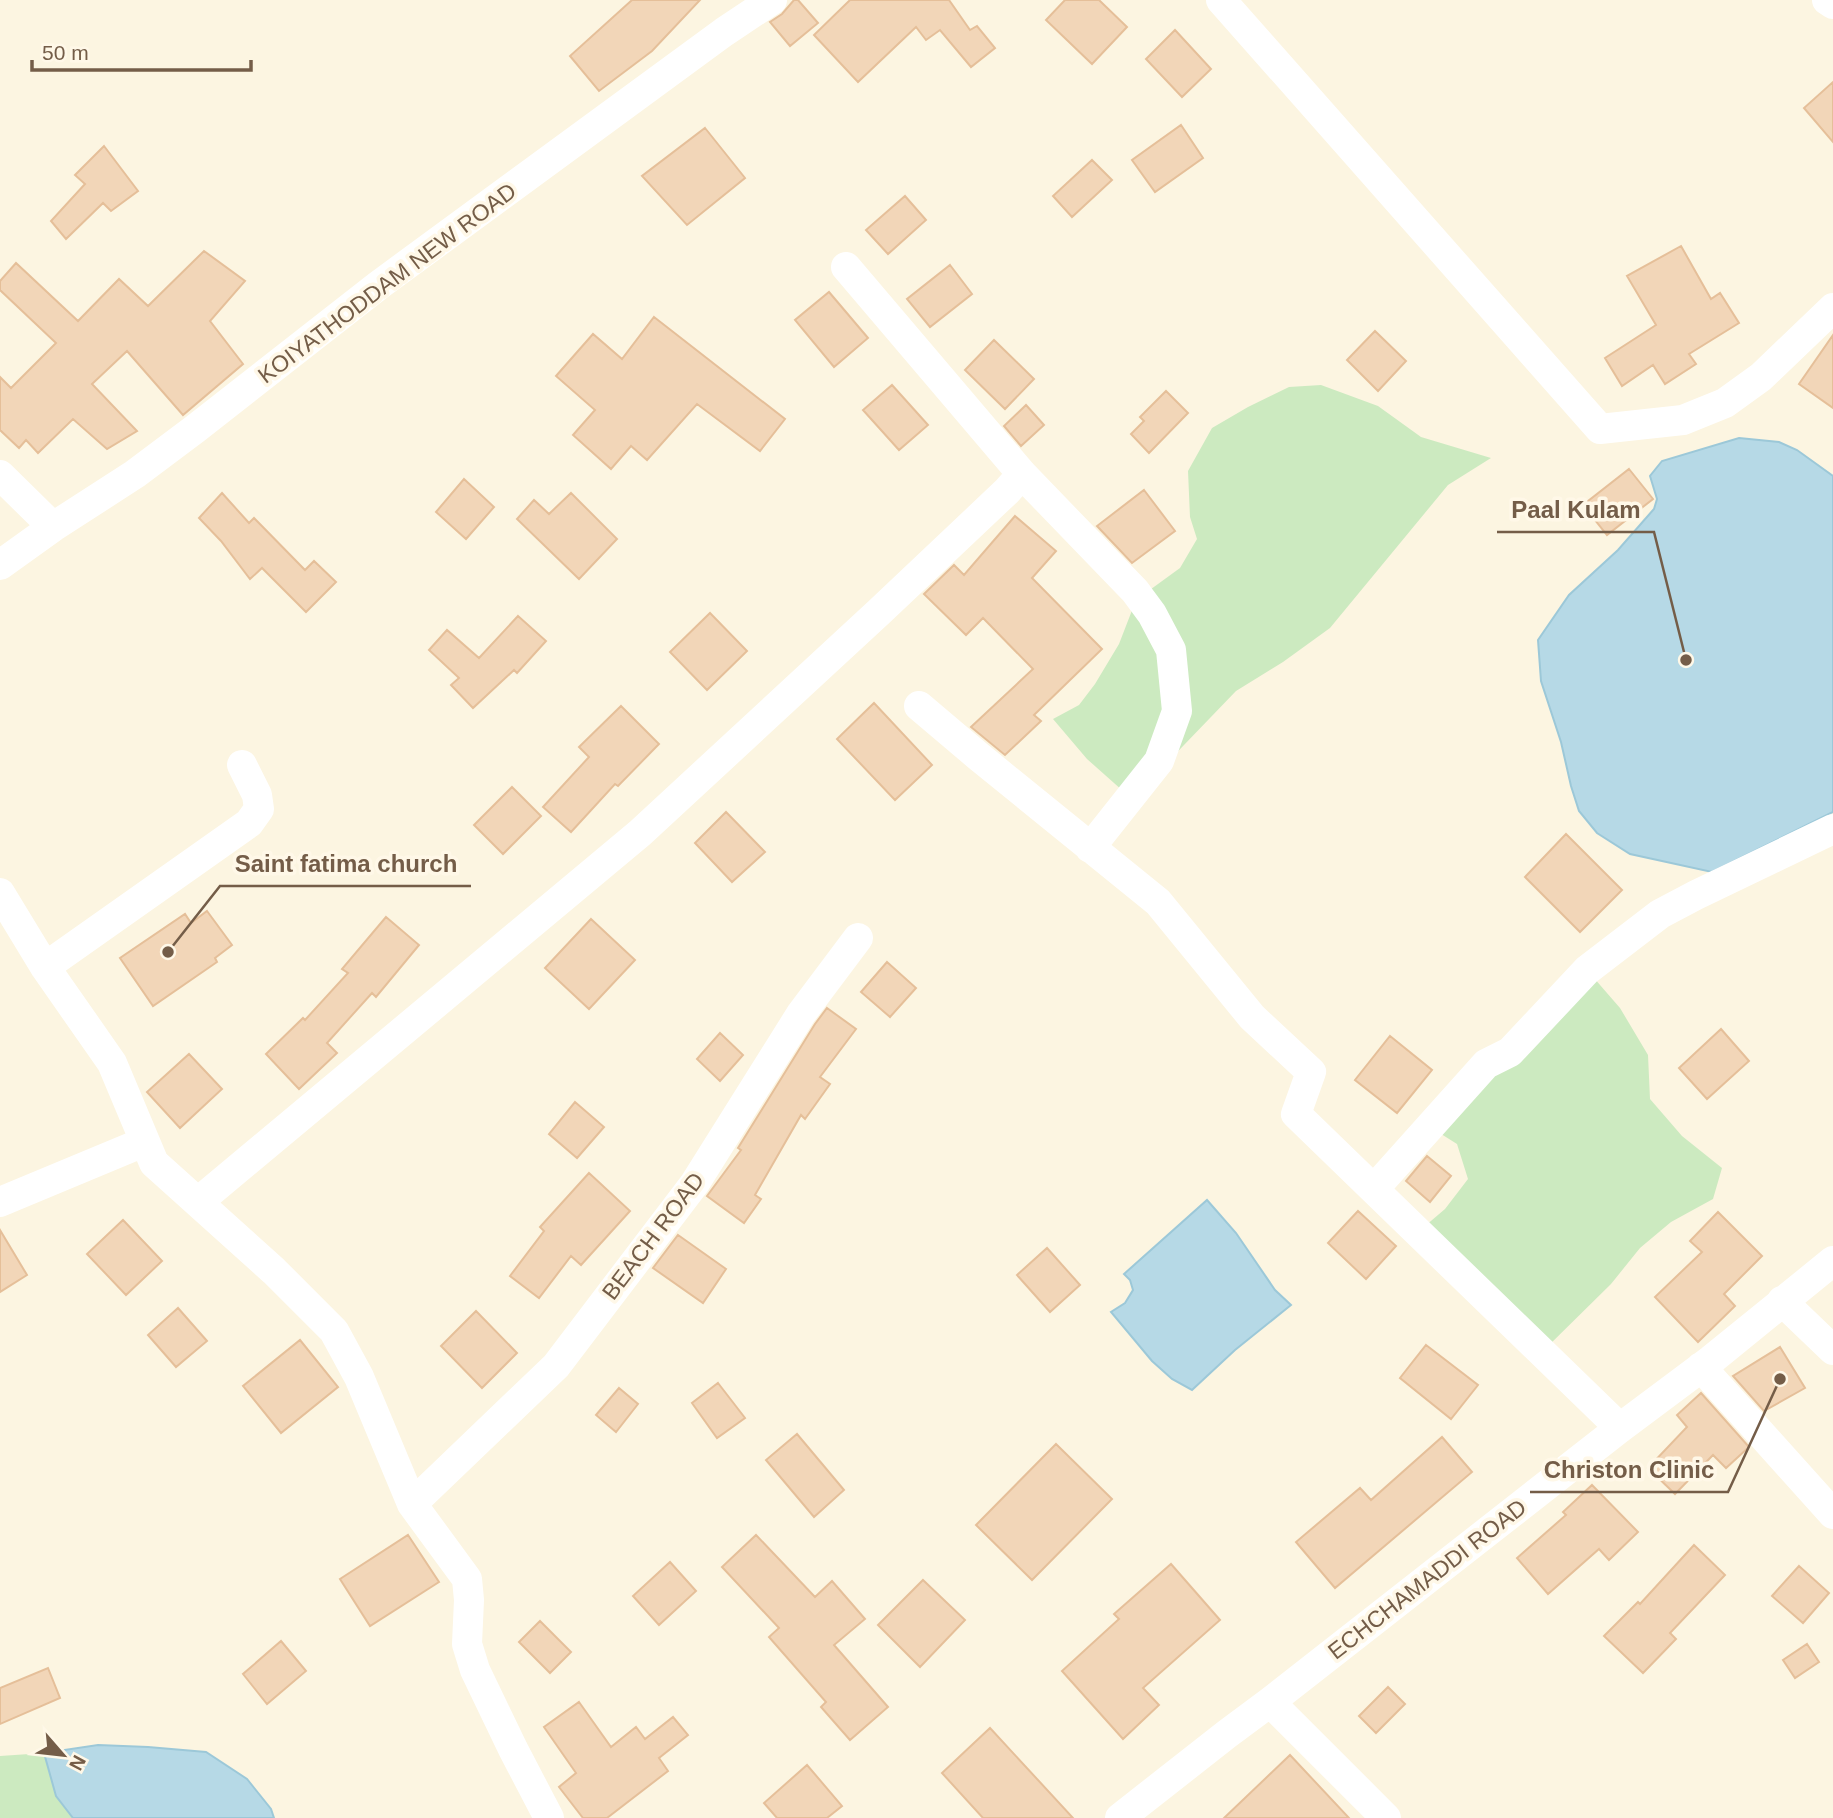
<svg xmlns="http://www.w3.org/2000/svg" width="1833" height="1818" font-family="Helvetica,sans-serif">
<rect width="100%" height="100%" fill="#fcf5e1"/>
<path fill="#cceac0" d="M1321 385 1378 406 1421 437 1491 458 1448 485 1330 628 1283 662 1236 691 1132 799 1087 759 1053 719 1079 705 1095 684 1119 644 1136 600 1180 568 1197 539 1190 517 1188 471 1212 428 1248 407 1289 387Z
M1587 970 1620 1008 1648 1055 1650 1099 1682 1136 1722 1168 1713 1199 1671 1222 1640 1248 1611 1284 1542 1352 1418 1232 1445 1209 1468 1179 1457 1144 1430 1127Z
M44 1753 56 1796 73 1818H0V1756Z"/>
<path fill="#b6d9e6" stroke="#9cc8d8" stroke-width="2" d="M1739 438 1779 442 1797 450 1833 476V812L1712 872 1630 854 1597 833 1579 811 1571 786 1561 742 1541 681 1538 640 1569 595 1618 550 1654 509 1657 499 1650 476 1662 461Z
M1207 1200 1236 1233 1275 1290 1291 1305 1235 1350 1192 1390 1172 1379 1152 1361 1111 1312 1125 1303 1133 1290 1130 1280 1124 1274Z
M98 1745 148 1747 206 1752 247 1779 271 1809 274 1818H73L56 1796 44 1753Z"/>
<path fill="#f2d6b8" stroke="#e5bf99" stroke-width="2" d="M632 0H700L652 51 599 91 570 56Z
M794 0H798L818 23 790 46 770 22 782 14Z
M850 0H949L970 30 977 26 995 48 971 67 940 30 926 40 916 27 858 82 814 35Z
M1065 0H1099L1127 27 1092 64 1046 20Z
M1175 30 1211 69 1182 97 1146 59Z
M1833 82V142L1804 108Z
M1181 125 1203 158 1155 192 1132 160Z
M705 128 745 178 687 225 642 176Z
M104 146 138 191 111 211 103 203 66 239 51 221 85 184 75 175Z
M1092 160 1112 180 1072 217 1053 196Z
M905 196 926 220 888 254 866 230Z
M1681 246 1711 299 1720 293 1739 323 1689 354 1696 364 1665 384 1653 365 1622 386 1605 358 1656 325 1627 276Z
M204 251 245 281 210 321 243 364 183 415 127 351 92 384 137 431 107 449 73 419 38 453 26 440 19 448 0 430V377L11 388 56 343 0 290V281L16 263 78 321 119 279 148 306Z
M950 265 972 294 930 327 907 299Z
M829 292 868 338 834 367 795 320Z
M654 317 785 419 760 451 697 404 647 460 631 446 611 469 573 435 595 410 556 376 593 334 622 359Z
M1375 331 1406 361 1378 391 1347 360Z
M1833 335V408L1799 384Z
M994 340 1034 379 1005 409 965 370Z
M892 385 928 425 899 450 863 410Z
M1166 391 1188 413 1149 453 1131 434 1144 421 1140 417Z
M1026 405 1044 425 1021 446 1004 426Z
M1629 469 1653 499 1607 535 1583 505Z
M464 479 494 507 466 539 436 512Z
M1144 490 1175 531 1132 563 1097 526Z
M222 493 249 523 254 518 305 570 314 561 336 582 306 612 262 568 250 579 221 541 199 518Z
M571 493 617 539 579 579 517 519 534 500 549 514Z
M1015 516 1056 551 1032 578 1102 649 1034 715 1041 721 1005 755 971 727 1033 669 983 618 966 635 924 594 954 565 964 575Z
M710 613 747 651 707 690 670 652Z
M518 616 546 641 517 673 514 670 473 708 451 685 459 678 429 650 447 630 479 658Z
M874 703 932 765 895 800 837 739Z
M621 706 659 744 618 786 615 784 571 832 543 807 589 757 579 747Z
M512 787 541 816 503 854 474 825Z
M726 812 765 852 732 882 695 843Z
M1566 834 1622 890 1580 932 1525 877Z
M207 911 232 945 215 958 217 962 153 1006 120 958 185 914 191 923Z
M386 917 419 945 376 997 372 993 327 1043 337 1053 299 1089 266 1054 303 1018 305 1020 348 973 342 969Z
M591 919 635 960 589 1009 545 968Z
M887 962 916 988 890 1017 861 992Z
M827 1008 856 1029 820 1077 830 1084 805 1119 801 1115 755 1195 761 1199 744 1223 707 1196 741 1150 738 1148 815 1024Z
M1721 1029 1749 1061 1707 1099 1679 1068Z
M720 1033 743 1055 720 1081 697 1059Z
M1390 1036 1432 1070 1397 1113 1355 1080Z
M189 1054 222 1089 180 1128 147 1092Z
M575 1102 604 1127 577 1158 549 1134Z
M1427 1156 1451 1176 1430 1202 1406 1181Z
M589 1173 630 1211 581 1265 571 1256 539 1298 510 1276 544 1231 540 1227Z
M1358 1211 1396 1246 1366 1279 1328 1243Z
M1718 1212 1762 1256 1724 1294 1735 1306 1698 1342 1655 1297 1702 1252 1690 1241Z
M123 1220 162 1261 126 1295 87 1254Z
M0 1230 27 1275 0 1292Z
M678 1235 726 1269 703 1303 653 1268Z
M1047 1248 1080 1285 1050 1312 1017 1275Z
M178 1308 207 1341 176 1367 148 1335Z
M476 1311 517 1353 482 1388 441 1346Z
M300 1340 338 1387 281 1433 243 1386Z
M1426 1345 1478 1385 1451 1419 1400 1378Z
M1780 1347 1805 1388 1764 1411 1733 1376Z
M718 1383 745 1418 717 1438 692 1403Z
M619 1388 638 1404 616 1432 596 1415Z
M1701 1393 1749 1447 1726 1468 1713 1455 1675 1494 1648 1468 1687 1427 1677 1415Z
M797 1434 844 1490 814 1517 766 1460Z
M1442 1437 1472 1472 1335 1588 1296 1542 1360 1488 1371 1500Z
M1056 1444 1112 1499 1032 1580 976 1525Z
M1592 1485 1638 1532 1609 1560 1599 1549 1548 1594 1517 1558 1566 1515 1563 1512Z
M408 1535 439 1582 370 1626 340 1579Z
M756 1535 815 1597 832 1581 865 1619 834 1645 888 1707 850 1740 821 1707 826 1702 769 1637 779 1628 722 1567Z
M1694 1545 1725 1575 1670 1633 1676 1639 1643 1673 1604 1636 1638 1602 1640 1604Z
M670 1562 696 1591 659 1625 633 1596Z
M1171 1564 1220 1620 1143 1688 1159 1705 1123 1739 1062 1671 1119 1619 1114 1614Z
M1799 1566 1829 1593 1803 1623 1772 1596Z
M923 1580 965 1620 920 1667 878 1625Z
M540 1621 571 1652 550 1673 519 1642Z
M281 1641 306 1671 267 1704 243 1674Z
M1807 1644 1819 1662 1795 1678 1783 1660Z
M48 1668 60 1698 0 1724V1688Z
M1388 1687 1405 1704 1376 1733 1359 1716Z
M579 1702 611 1747 636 1727 645 1739 673 1717 688 1735 659 1758 668 1771 607 1818H583L559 1787 576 1773 544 1727Z
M990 1728 1073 1818H983L942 1773Z
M1290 1755 1349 1818H1224Z
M807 1765 842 1806 827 1818H777L764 1803Z"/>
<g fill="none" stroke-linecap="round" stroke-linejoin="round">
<path stroke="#fff" stroke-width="30" d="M1221 0 1600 429 1683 420 1725 403 1761 377 1833 308
M1827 0 1833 4
M846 267 1022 474 1135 591 1152 614 1171 650 1177 711 1159 761 1090 848
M0 475 53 527
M0 565 53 527 135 474 195 429 379 285 724 32 772 0
M919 706 978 756 1158 902 1252 1017 1311 1072 1296 1114 1620 1428
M0 893 45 967 112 1063 154 1163 274 1271 334 1331 359 1377 412 1504 467 1579 469 1600 467 1644 475 1670 513 1749 549 1818
M45 967 249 823 259 809 257 795 242 765
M1374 1189 1486 1064 1510 1052 1587 970 1660 914 1696 895 1833 829
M0 1202 144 1142
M198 1202 640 833 879 612 1007 491 1022 474
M1782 1301 1833 1350
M1701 1367 1833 1514
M412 1504 556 1366 695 1183 801 1014 858 938
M1270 1702 1386 1818
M1120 1818 1227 1734 1270 1702 1620 1428 1711 1360 1833 1261"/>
</g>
<g text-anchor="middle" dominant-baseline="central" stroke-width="7" stroke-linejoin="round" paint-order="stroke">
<g font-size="23" fill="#745d48" stroke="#fff8e8">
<text transform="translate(387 283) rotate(-37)">KOIYATHODDAM NEW ROAD</text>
<text transform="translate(653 1236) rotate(-53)">BEACH ROAD</text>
<text transform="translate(1427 1579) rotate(-38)">ECHCHAMADDI ROAD</text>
</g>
</g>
<path fill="none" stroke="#745d48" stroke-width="2.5" d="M1686 660L1654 532H1497M168 952L220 886H471M1780 1379L1728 1492H1530"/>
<g fill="#745d48" stroke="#fff8e8" stroke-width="2.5">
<circle cx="1686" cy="660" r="7"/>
<circle cx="168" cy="952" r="7"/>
<circle cx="1780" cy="1379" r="7"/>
</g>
<g font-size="24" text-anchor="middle" font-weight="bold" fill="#745d48" stroke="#fff8e8" stroke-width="7" stroke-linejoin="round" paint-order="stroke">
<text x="1576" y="518">Paal Kulam</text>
<text x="346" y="872">Saint fatima church</text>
<text x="1629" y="1478">Christon Clinic</text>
</g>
<g transform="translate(63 1755) rotate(118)" stroke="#fff8e8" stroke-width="5" paint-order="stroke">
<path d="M0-5L12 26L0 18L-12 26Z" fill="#745d48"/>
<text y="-10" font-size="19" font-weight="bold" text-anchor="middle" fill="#745d48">N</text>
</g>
<path d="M32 60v10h219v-10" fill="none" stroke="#745d48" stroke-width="3.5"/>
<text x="42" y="60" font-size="21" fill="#745d48" stroke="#fff8e8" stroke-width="5" paint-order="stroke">50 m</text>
</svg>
